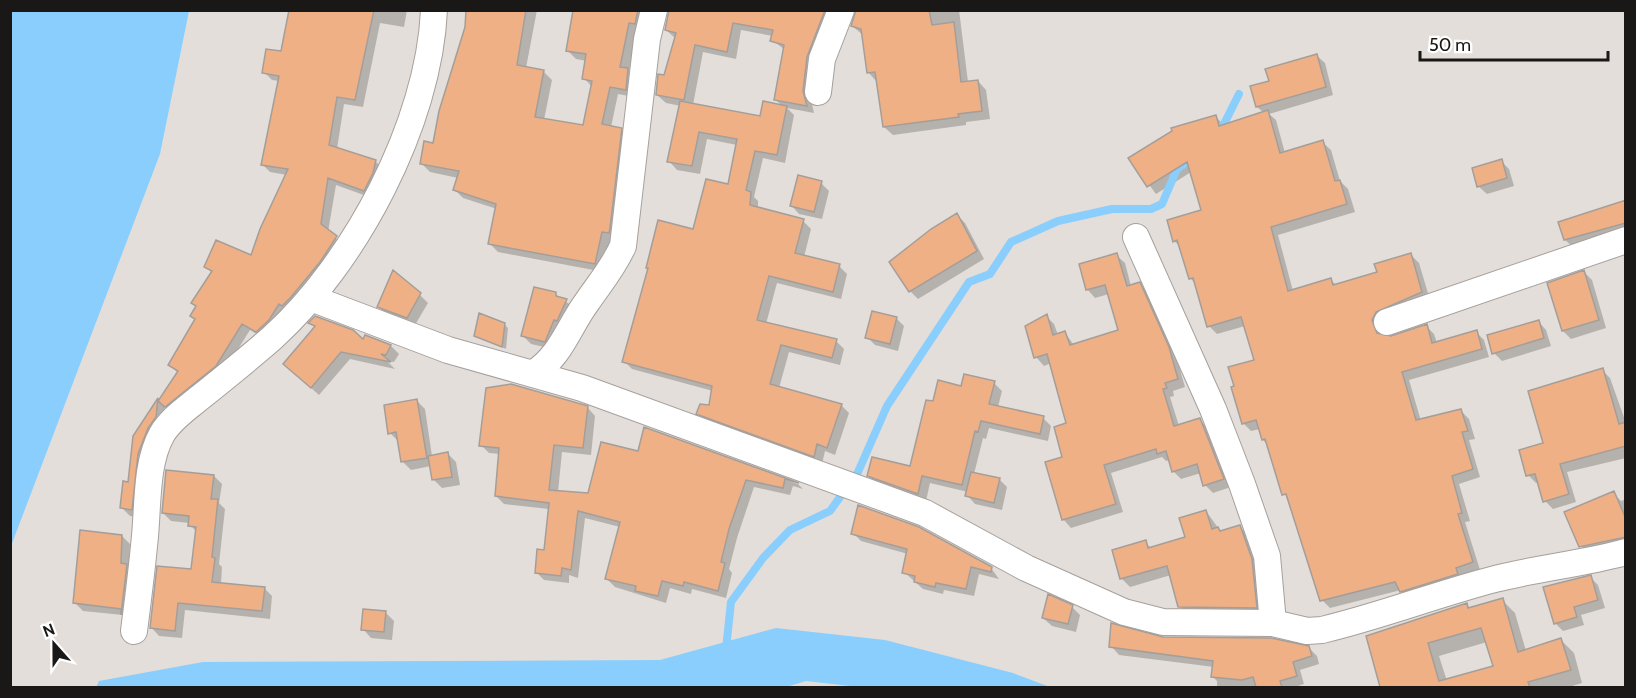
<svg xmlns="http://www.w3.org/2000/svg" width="1636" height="698" font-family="Cabin,sans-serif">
<rect width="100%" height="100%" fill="#e3ded9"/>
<path fill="#8acefd" d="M11 10 189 11 160 154 11 546Z
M776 628 885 640 1013 673 1050 687 868 688 806 681 783 688 96 687 99 681 203 662 660 660Z"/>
<path fill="#0003" fill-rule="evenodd" d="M297 10H407L404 27 380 23 363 107 344 104 337 149 375 161 383 169 372 198 336 185 328 232 344 245 264 339 250 330 223 373 173 414 165 407 163 425 139 517 130 516 122 508 129 483 135 437 178 373 170 365 197 320V307L212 273 206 267 252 257 287 175 270 172 262 164 279 81 272 80 264 72 282 53 288 17 296 18Z
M467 10H537L526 68 543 71 552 80 544 120 584 127 592 87 584 78 587 61 576 59 568 51 574 10H652L637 31 629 71 636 78 634 97 618 94 611 127 621 129 629 138 617 241 610 240 604 272 498 252 490 244 497 209 463 198 455 190 458 178 430 172 422 164 434 145 467 28Z
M669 10H837L811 100 814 113 787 108 794 115 785 163 763 158 754 197 758 201V209L803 221 811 229 804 257 839 266 847 274 841 299 777 283 766 324 836 341 844 349 840 365 789 352 779 388 841 405 849 413 835 455 825 451 822 464 706 421 698 413 710 407 713 391 632 369 624 361 694 231 729 186 737 145 707 139 700 174 677 170 669 161 681 106 666 103 657 95 665 77 675 38 666 30ZM741 30 773 36 772 40 785 50 775 99 783 107 762 118 693 105 703 52 736 59Z
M856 10H959L968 82 978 81 986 90 990 119 966 122V125L893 135 884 127 876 81 868 72 863 35 852 26Z
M1316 55 1325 63 1333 95 1269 114 1276 120 1285 153 1322 142 1331 150 1340 181 1348 189 1355 212 1278 235 1293 291 1330 279 1336 285 1379 273 1411 255 1419 263 1430 300 1380 329 1382 336 1391 338 1426 326 1434 334 1437 343 1476 332 1484 340 1489 357 1409 380 1421 421 1461 411 1469 419 1475 439 1469 440 1480 477 1459 484 1470 521 1465 522 1480 570 1409 599 1401 590 1330 608 1322 600 1268 445 1263 440 1260 429 1251 431 1243 423 1256 361 1245 326 1217 334 1209 326 1196 284 1190 278 1181 247 1174 241 1203 211 1191 172 1156 194 1130 159 1216 117 1224 125 1264 113 1257 107 1271 82Z
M1501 161 1509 169 1514 186 1487 194 1478 186Z
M821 183 829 191 822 219 799 214 791 205Z
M1626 202V233L1574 248 1565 240 1560 223Z
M957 215 965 223 984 259 918 299 910 291Z
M1116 255 1125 263 1131 286 1139 284 1148 292 1176 356 1185 387 1173 391 1174 396 1170 397 1179 426 1200 420 1208 428 1231 487 1213 493 1205 485 1201 473 1181 479 1173 471 1170 460 1166 461 1162 457 1111 473 1123 512 1071 528 1063 519 1068 424 1051 363 1044 366 1036 357 1046 316 1054 324 1058 335 1065 333 1074 345 1119 331 1109 294 1095 298 1087 289Z
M1584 272 1592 280 1606 328 1571 339 1563 331Z
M555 294 575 308 553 349 531 344 523 336Z
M420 295 428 303 415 325 387 315 379 307Z
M896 318 904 326 898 351 875 345 867 337Z
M1538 321 1546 330 1551 346 1502 361 1494 353Z
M310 323 364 341 366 336 391 346 399 354 394 362 387 361 395 369 350 359 319 395 293 372 316 328Z
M504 324 508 328 506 349 476 335Z
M1602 370 1610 378 1626 423V458L1567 472 1576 502 1553 509 1545 501 1539 482 1536 483 1528 475 1545 444Z
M994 383 1002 391 998 407 1043 418 1051 426 1048 441 989 428 986 439 983 438 974 474 999 479 1007 487 1002 510 975 504 967 495 968 492 930 483 926 501 876 483 868 475 912 468 934 403 962 388Z
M417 401 425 409 432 456 448 454 456 462 460 485 442 488 433 479 431 466 411 470 402 461 398 441 390 433Z
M587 407 595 416 591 455 562 452 558 492 589 495 639 453 645 428 798 484 803 489 793 486 790 495 754 487 737 538 729 569 732 573 726 598 692 589 691 594 670 588 666 603 615 587 607 579 620 527 585 518 578 578 569 575V583L544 580 536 572 545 552 549 509 504 504 496 496 500 454 489 453 481 445Z
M214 476 222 484 219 503 225 509 219 564 222 567 221 584 264 588 272 596 270 619 185 610 182 638 159 636 151 627 193 571 197 533 189 523 171 521 163 513Z
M1613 493 1621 501 1626 499V547L1589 554 1581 546Z
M1206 511 1221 532 1240 527 1248 535 1260 568 1264 615H1188L1180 606 1171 575 1130 587 1122 579 1114 551 1145 542 1152 549 1187 538Z
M853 533 991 568 999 579 979 574 974 596 944 590 943 594 923 589 904 572 908 554 861 541Z
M122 536 130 544 129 567 135 573 129 621 123 615 83 611 75 603Z
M1590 577 1598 585 1605 608 1581 615 1584 625 1563 631 1555 623Z
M1502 600 1515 613 1526 651 1561 640 1574 653 1582 683 1566 688H1382L1368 637 1466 604 1471 609ZM1487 642 1495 667 1447 681 1439 656Z
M1072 607 1080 615 1076 632 1052 626 1043 618Z
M386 613 394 621 392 640 371 638 363 629Z
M1111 646 1308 647 1317 656 1319 664 1300 670 1304 684 1292 688H1217V681L1213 677 1214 667 1119 655Z"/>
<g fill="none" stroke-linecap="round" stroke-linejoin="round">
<path stroke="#8acefd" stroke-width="8" d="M1220 132 1239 94
M726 649 731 602 763 558 790 530 830 511 858 472 887 406 969 282 990 274 1011 242 1058 221 1112 209H1151L1162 204 1177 169 1190 160"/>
</g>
<path fill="#f0b085" stroke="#a49e9a" stroke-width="1.5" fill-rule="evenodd" d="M289 10H374L355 100 337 97 329 145 376 160 373 173 364 191 328 178 321 224 337 236 320 262 291 297 282 306 279 304 269 320 256 332 242 324 216 366 165 407 158 401 178 371 168 365 195 319 190 316 196 306 191 303 212 271 204 267 216 240 251 255 260 229 288 169 261 165 279 76 262 73 266 49 281 51Z
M466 10H526L517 65 544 70 535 117 583 125 592 81 582 79 586 54 566 51 573 10H638L635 24 629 23 620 67 628 68 626 90 610 87 602 124 622 128 610 228 609 233 602 232 595 264 488 244 496 204 453 190 459 171 420 164 424 141 433 143 439 111 465 27Z
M669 10H825L807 57 803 91 807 106 774 100 784 45 770 41 773 30 733 23 727 52 695 45 684 100 656 95 658 74 664 75 676 33 665 30Z
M856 10H929L932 25 954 22 961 82 978 80 982 111 958 114 959 117 883 127 875 72 867 73 861 29 851 26Z
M1317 54 1326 87 1256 107 1250 86 1269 81 1265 69Z
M680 101 760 116 763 101 787 106 777 155 755 151 746 190 751 192 750 205 804 219 795 253 840 264 833 292 769 276 757 320 837 339 832 358 781 345 770 384 842 404 827 448 817 444 814 457 696 414 700 404 709 405 712 386 622 362 648 268H646L658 220 693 229 706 179 728 184 737 139 699 132 692 166 667 162Z
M1268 110 1280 153 1323 140 1335 181 1340 180 1347 204 1271 227 1288 291 1331 278 1333 285 1377 272 1374 264 1411 253 1422 292 1376 312 1372 320 1377 333 1391 336 1427 324 1432 343 1477 330 1482 349 1402 372 1416 420 1461 409 1468 431 1462 432 1473 469 1452 476 1462 513 1458 514 1473 562 1456 568 1458 574 1400 592 1395 582 1320 601 1286 494 1282 495 1265 439 1262 440 1256 420 1242 424 1231 387 1234 386 1228 367 1254 360 1241 317 1207 327 1193 278 1189 279 1177 240 1173 242 1167 220 1201 210 1187 162 1147 187 1128 158 1172 131 1171 128 1216 115 1219 126Z
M1502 159 1507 178 1477 187 1472 168Z
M798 175 822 181 814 212 790 206Z
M1626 200V223L1564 240 1558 222Z
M957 213 977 251 909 292 889 262 931 229Z
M1117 253 1127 286 1140 282 1169 347 1178 379 1165 383 1167 388 1163 389 1174 426 1200 418 1224 479 1203 486 1197 464 1172 472 1166 451 1157 454 1156 449 1104 465 1116 504 1062 520 1045 462 1062 457 1054 427 1066 423 1047 354 1034 358 1025 326 1047 314 1053 335 1065 331 1070 345 1118 330 1105 285 1086 290 1079 264Z
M393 270 421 293 407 318 377 307Z
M1584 270 1599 320 1562 331 1547 283Z
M534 287 556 292V296L567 299 557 321 554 320 545 342 521 336Z
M872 311 897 317 890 344 865 338Z
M479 313 505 323 502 347 474 336Z
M315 316 353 330 363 339 365 335 391 345 386 355 381 354 391 362 341 352 311 388 283 364 311 331 315 326 308 323Z
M1539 320 1544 338 1492 354 1487 335Z
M1603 368 1619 424 1626 422V446L1560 464 1569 494 1543 502 1535 474 1526 476 1519 450 1543 443 1528 391Z
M964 374 995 381 989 404 1044 416 1040 434 981 421 978 432 975 431 962 485 922 476 918 494 867 476 872 457 910 466 926 400 933 401 938 380 961 386Z
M511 384 588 406 583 448 554 445 549 490 588 493 601 442 638 451 644 427 799 483 785 479 783 488 746 480 729 529 721 562 725 563 718 591 684 582 683 586 662 581 658 596 635 591 636 586 605 579 620 522 578 511 571 570 562 568 561 576 535 573 537 549 544 550 549 503 495 496 499 448 479 446 486 388Z
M158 398 156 417 148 428 138 454 132 510 120 508 123 481 128 482 133 436Z
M417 399 427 458 401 462 396 432 388 434 384 405Z
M448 452 452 477 432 480 428 456Z
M166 470 214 475 211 499H218L212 557 215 558 212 582 265 587 262 611 178 603 175 631 150 628 157 566 191 569 196 527 188 526 189 516 162 513Z
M971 472 1000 478 994 503 965 496Z
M1614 491 1626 519V537L1579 547 1564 512Z
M858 505 919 527 992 567 991 572 971 567 966 589 936 583 935 587 914 582 915 576 902 573 907 549 851 534Z
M1206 510 1212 529 1218 527 1220 531 1240 525 1252 559 1257 608 1178 607 1167 566 1120 579 1112 550 1146 540 1148 548 1185 537 1179 518Z
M80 530 122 535 121 563 127 564 121 615V609L73 603Z
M1591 575 1598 600 1574 607 1577 617 1554 624 1543 587Z
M1048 594 1073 605 1068 624 1042 618Z
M1503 598 1518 652 1561 638 1571 670 1528 682 1530 687H1380L1366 636 1467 603 1468 608ZM1481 628 1493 666 1439 681 1428 643Z
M363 609 386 611 384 632 361 630Z
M1111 623 1163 637 1271 638 1309 646 1312 656 1293 662 1297 676 1280 681 1282 687H1256L1253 677 1242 680 1211 677 1213 661 1109 647Z"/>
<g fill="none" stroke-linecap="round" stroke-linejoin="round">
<defs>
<path id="street" d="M818 92 822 59 841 10
M1136 237 1213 409 1242 484 1267 556 1273 623
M311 298 448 350 582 388 925 513 1026 568 1124 612 1163 622 1273 623 1307 631 1322 630C1381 616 1437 594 1495 579 1538 568 1582 564 1626 552
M1387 322 1626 240
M534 373C561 356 569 326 587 302 600 283 613 268 623 246L647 39 654 10
M134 631C138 600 142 568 145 536 148 504 146 462 162 434 171 419 186 409 198 399 223 379 248 359 272 338 355 263 429 124 434 10"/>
</defs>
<use href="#street" stroke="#a6a09c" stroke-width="28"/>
<use href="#street" stroke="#fff" stroke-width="26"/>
</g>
<rect width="1636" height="698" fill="none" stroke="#1a1816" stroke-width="24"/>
<g transform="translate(54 644) rotate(339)" stroke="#ffffff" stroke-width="4.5" paint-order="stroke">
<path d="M0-4.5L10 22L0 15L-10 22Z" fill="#1a1816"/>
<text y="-9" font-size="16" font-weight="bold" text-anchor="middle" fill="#1a1816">N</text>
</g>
<path d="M1420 51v9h188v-9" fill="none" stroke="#1a1816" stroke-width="3"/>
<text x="1429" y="51" font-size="18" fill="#1a1816" stroke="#ffffff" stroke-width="4.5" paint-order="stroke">50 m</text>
</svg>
